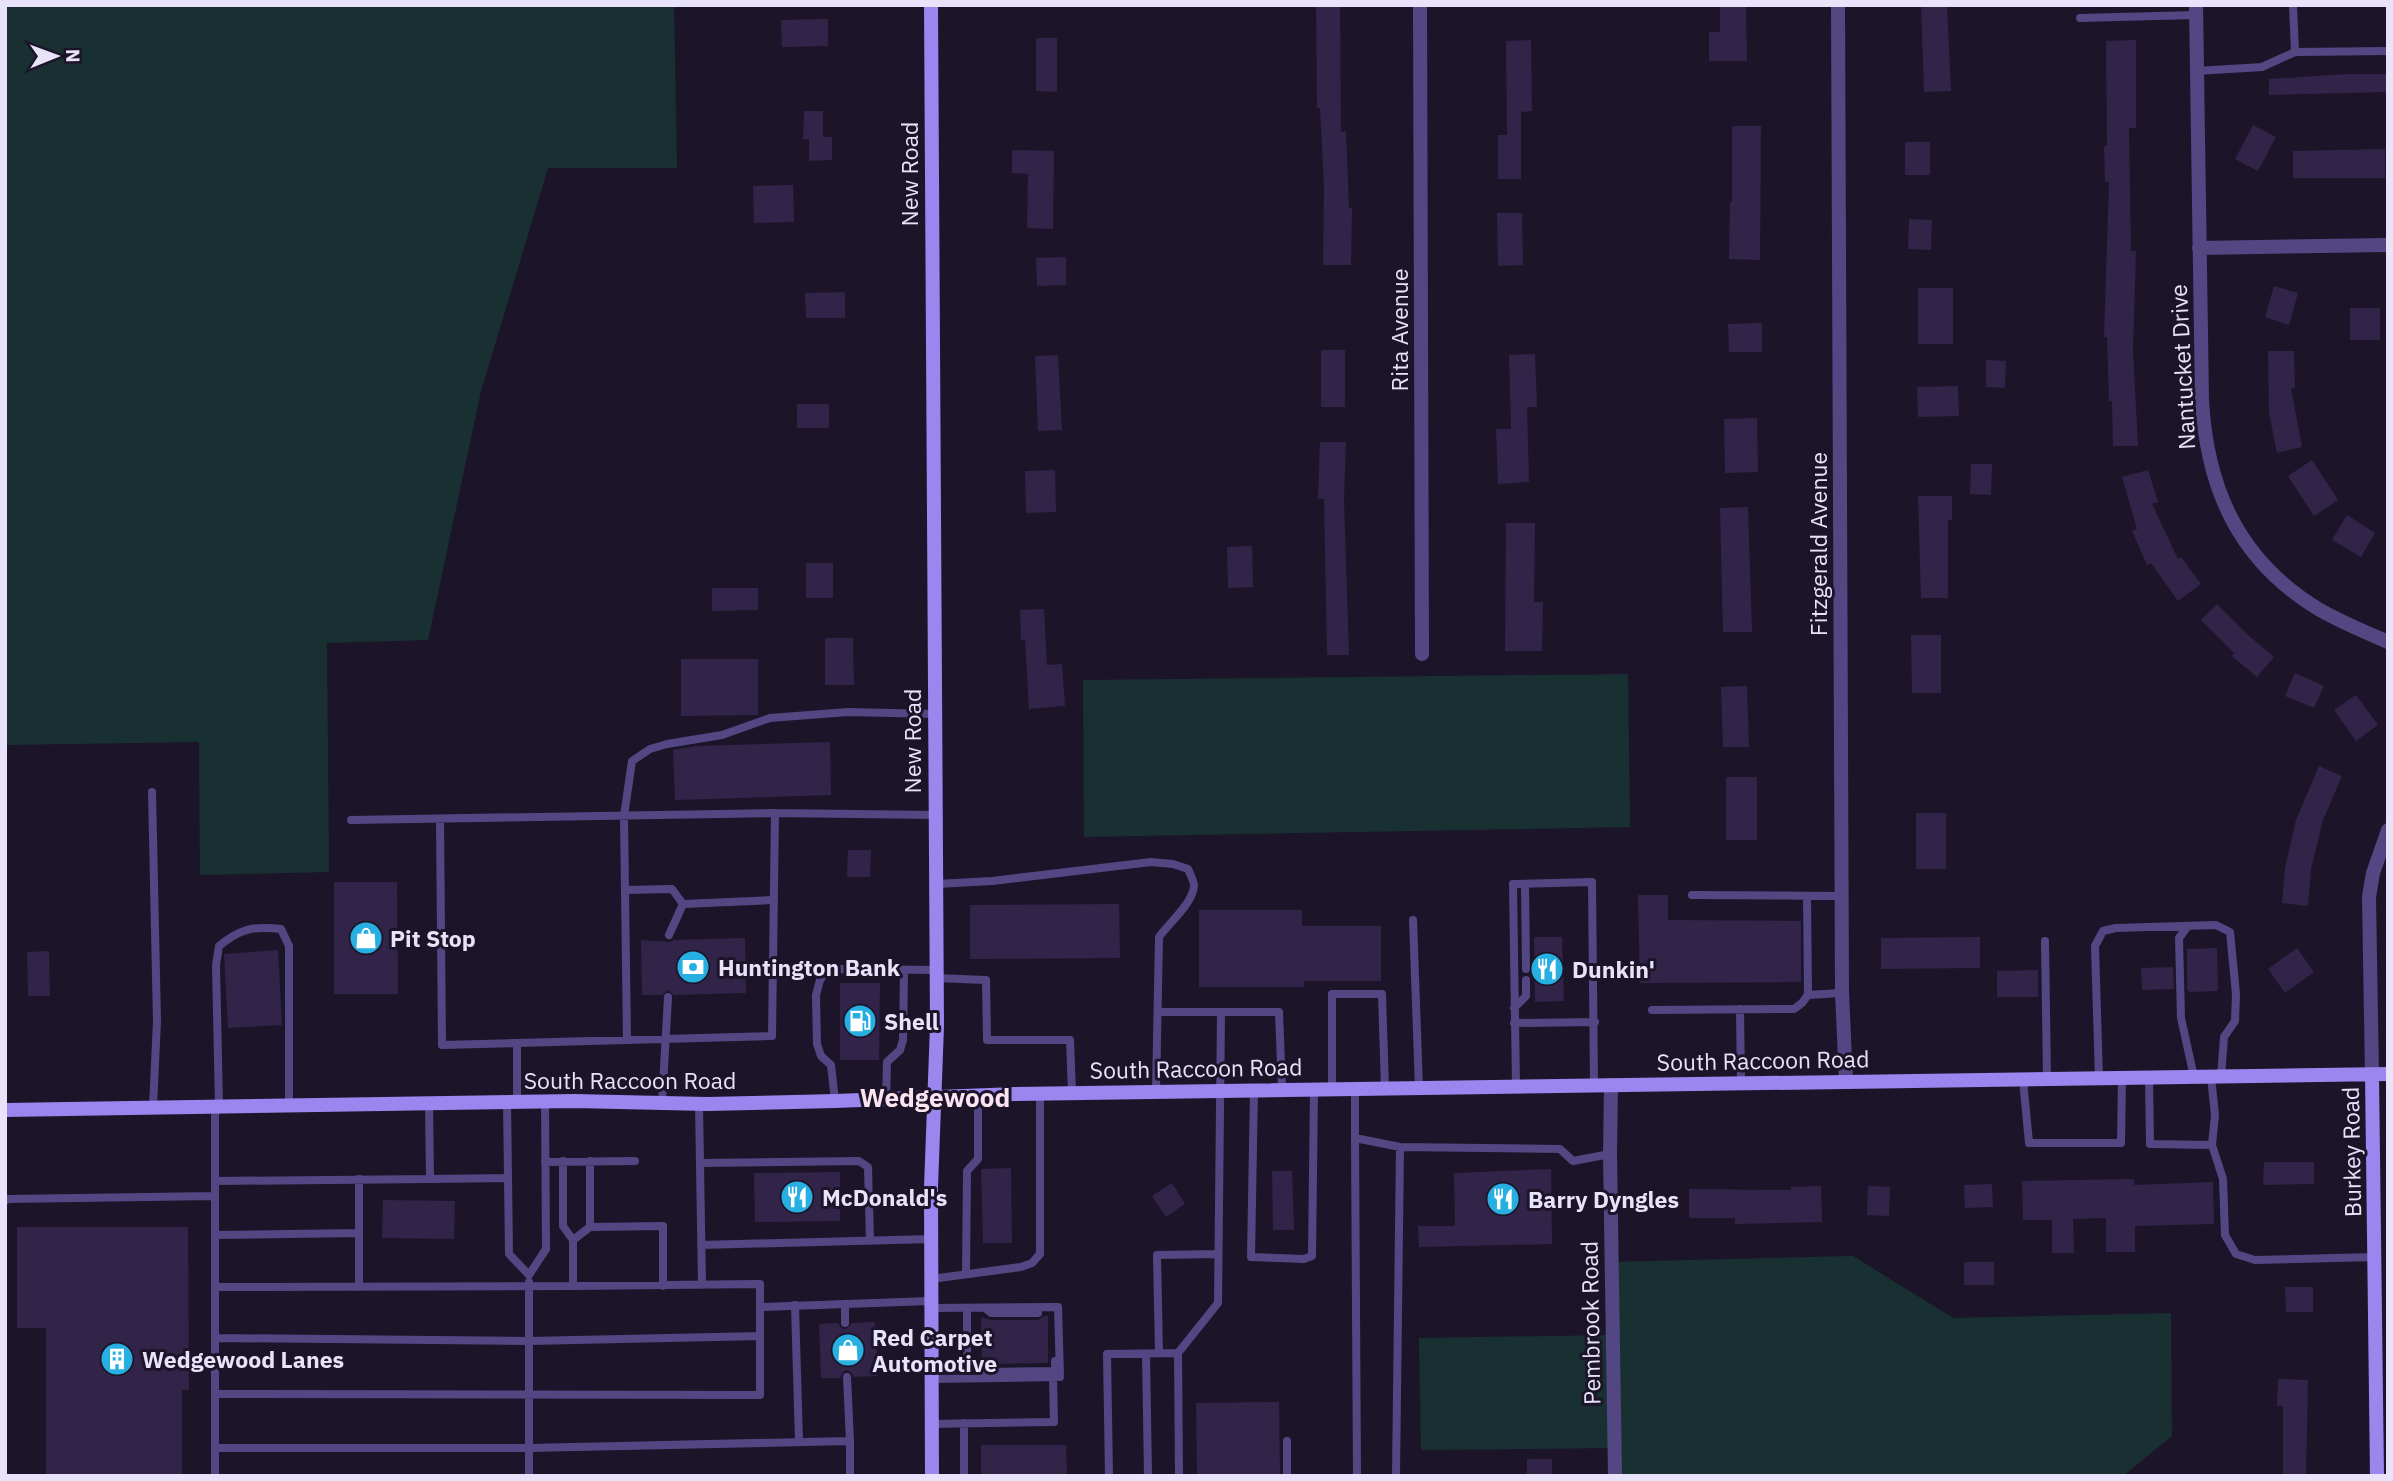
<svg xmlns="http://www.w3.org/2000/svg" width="2393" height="1481" font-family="'IBM Plex Sans',sans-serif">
<rect width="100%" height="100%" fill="#1c152a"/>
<path fill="#193033" d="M5 5H674L677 168H548L481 391 428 640 327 643 329 872 200 875 199 742 5 745Z
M1628 674 1630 827 1084 837 1083 680Z
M1853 1256 1953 1318 2171 1313 2172 1436 2123 1476H1615L1614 1448 1421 1450 1419 1338 1613 1335 1611 1262Z"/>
<path fill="#312448" d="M1316 5H1340L1341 132 1346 131 1349 208H1352L1351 265H1323L1324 186 1320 108H1317Z
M1720 5H1746L1747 61H1709V32H1720Z
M1921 5H1947L1951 91 1924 92Z
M828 19V46L782 47 781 20Z
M1036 38H1057V92L1036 91Z
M1531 40 1532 111 1521 112V179H1498V135H1507L1506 41Z
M2136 40V128H2129L2131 251H2136L2133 351 2138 446H2113L2112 401H2109L2107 337H2104L2109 182H2105L2104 146H2107L2106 41Z
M2346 74H2388V92L2269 95V79Z
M804 111H823V137H832V160L809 161V139H803Z
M2253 125 2276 137 2258 171 2235 159Z
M1732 126H1761L1760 260 1729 259 1730 202H1732Z
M1905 142H1930V175H1905Z
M2385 149V178H2293V151Z
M1012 150 1054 151 1053 229 1027 228 1028 174 1012 173Z
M793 185 794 222 754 223 753 186Z
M1497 213H1522L1523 265 1498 266Z
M1909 219 1932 220 1931 250 1908 249Z
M1066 257V285L1037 286 1036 258Z
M2274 286 2298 293 2289 325 2265 317Z
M1918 288H1953V344H1918Z
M845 292V318H806L805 293Z
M2350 308H2380V340H2350Z
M1762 323V352H1729L1728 324Z
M1321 350H1345V407H1321Z
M2268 351H2294L2295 388H2291L2302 447 2277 453 2269 413Z
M1535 354 1537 407H1527L1529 482 1498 484 1496 429H1511L1509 355Z
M1058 355 1062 430 1038 431 1035 356Z
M1986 360 2006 361 2005 388 1986 387Z
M1958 386 1959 416 1918 417 1917 387Z
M797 404H829V428H797Z
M1757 418 1758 472 1725 473 1724 419Z
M1320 442H1346L1344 499 1349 655H1327L1324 499H1318Z
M2312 460 2338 500 2314 516 2288 476Z
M1971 464H1992L1991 495 1970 494Z
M1055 470 1056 512 1026 513 1025 471Z
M2148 470 2158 502 2152 504 2178 559 2181 557 2201 584 2178 601 2151 563 2147 565 2132 531 2137 529 2122 477Z
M1918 496H1952V520H1948V598H1921Z
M1748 507 1752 632H1723L1720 508Z
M2347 515 2375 533 2361 557 2332 540Z
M1506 523H1535L1534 602H1543L1542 651H1505Z
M1252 546 1253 587 1228 588 1227 547Z
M806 563H833V598H806Z
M712 588H758V610L712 611Z
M2217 604 2247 634 2274 657 2257 677 2232 656 2234 653 2201 620Z
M1044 609 1047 665 1062 664 1065 706 1029 709 1025 640H1021L1020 610Z
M1911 635H1941V693H1912Z
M825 638H853L854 685H825Z
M681 659H758V715L681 716Z
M2295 673 2324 686 2314 708 2285 696Z
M1747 686 1749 747H1723L1721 687Z
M2356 695 2378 725 2356 741 2334 710Z
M830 742 831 795 675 800 673 750 697 746Z
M2319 766 2342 776 2323 820 2311 869 2308 906 2282 903 2285 868 2296 820Z
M1726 777H1757V840H1726Z
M1916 813H1946V869H1916Z
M848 850H871L870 877H847Z
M334 882H397L398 994H334Z
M1638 895H1668V920L1801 921V982L1640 983Z
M1119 904 1120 958 970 959V905Z
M1199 910H1302V926H1381V981H1304V987H1199Z
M1534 937H1562L1564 1001 1535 1002Z
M1980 937V968L1881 969V938Z
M745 938 746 993 674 995 668 990 662 995H642L641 940 669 942 674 940Z
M2217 948 2218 991 2189 992 2187 989V949Z
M2297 948 2314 972 2285 993 2268 969Z
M278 950 282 1025 228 1028 224 954Z
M49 951 50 996H28L27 952Z
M2173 967 2174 989 2142 990 2141 968Z
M2038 970V997H1997V971Z
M840 983H880L879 1060H840Z
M2264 1162H2314V1184L2263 1185Z
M1011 1168 1012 1243H983L981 1169Z
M1551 1169 1552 1244 1419 1247 1418 1226H1455L1454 1173Z
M1272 1171H1292L1294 1230H1273Z
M840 1172V1221L755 1222 754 1173Z
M2134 1179V1185L2213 1182 2214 1224 2135 1226V1252H2106V1218L2073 1219 2074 1253H2052V1220H2023L2022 1181Z
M1172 1183 1185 1204 1166 1217 1152 1196Z
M1992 1184 1993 1207 1965 1208 1964 1185Z
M1821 1186 1822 1222 1735 1224V1218H1689V1189L1791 1190V1187Z
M1868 1186 1890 1187 1889 1216 1867 1215Z
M383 1200 455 1201 454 1239 382 1238Z
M17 1227H188L189 1390H182V1476H46V1328H17Z
M1964 1262H1994V1285H1964Z
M2285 1287H2313V1312H2286Z
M1044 1316H1048V1363L982 1364 981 1317 991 1320H1038Z
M875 1322 878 1376 854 1377 852 1373 847 1370 843 1372 840 1378H821L819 1324 838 1323 841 1328 846 1329 852 1323Z
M2278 1379 2308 1380 2306 1476H2283V1406H2277Z
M1279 1402 1280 1476H1197L1196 1403Z
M981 1445H1066L1067 1476H981Z
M1527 1459H1552V1476H1527Z"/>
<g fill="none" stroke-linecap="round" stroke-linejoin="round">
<path stroke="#534783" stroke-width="8" d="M2293 5 2295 52 2388 51
M2080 18 2196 15
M2197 71 2262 67 2295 52
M152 792 157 1021 153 1107
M440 819 442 1045 772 1036 775 813
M351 820 775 813 935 815
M936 884 992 881 1151 862 1173 864 1188 869C1190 874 1194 881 1194 886 1193 903 1169 923 1159 937L1156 1092
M1525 884 1526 969
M625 890 672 889 683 904
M1692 895 1842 896
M1807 896 1808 995 1842 993
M1413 920 1419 1088
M2188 926 2179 938 2181 1018 2194 1077
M669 935 683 904 774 900
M2045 941 2047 1079
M936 978 986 980 987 1040H1070L1072 1093
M1514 1008 1526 996V980
M1740 1009 1741 1083
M1652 1010 1794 1009 1802 1003 1808 995
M1158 1012H1279L1282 1090
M1514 1023 1595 1022
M627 1040 624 816 632 761 650 749 667 744 722 735 770 718 848 712 935 714
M517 1043V1102
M2211 1077 2215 1115 2212 1145 2223 1179 2225 1235 2236 1254 2255 1260 2375 1257
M2149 1078 2150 1144 2212 1145
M2099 1079 2095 946 2103 931 2116 928 2216 925 2230 932 2236 994 2235 1021 2224 1037 2221 1077
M2023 1080 2029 1143H2121L2122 1078
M1516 1087 1513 884 1592 882 1594 1085
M1332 1089V994H1382L1385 1089
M1355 1089V1138L1400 1147 1560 1149 1573 1161 1610 1154
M1254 1090 1251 1257 1304 1259 1312 1256 1314 1089
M886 1099 887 1062 900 1050 903 1040 904 970
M835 1101 831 1065 821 1056 817 1044 816 995 820 980 824 975 840 969 936 970
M507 1102 509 1254 529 1275 546 1249 545 1101
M662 1103 668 997
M699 1104 702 1285
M215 1106V1476
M219 1106 216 965 219 946C241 928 254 926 281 929L289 946V1105
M1355 1138 1357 1476
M545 1162 635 1161
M700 1163 859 1161 868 1167 870 1241
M359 1179V1287
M430 1179 508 1178
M215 1181 430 1179 429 1103
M5 1201 8 1199 215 1196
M590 1227 663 1226V1286
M215 1235 359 1233
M573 1240 590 1227V1161
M701 1245 931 1239
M966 1274 967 1171 978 1159V1095
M931 1279 1021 1267 1032 1263 1040 1254V1093
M215 1287 573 1286
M845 1304V1323
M795 1305 799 1442
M760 1307 931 1301
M985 1308 991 1313H1038
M215 1338 529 1341 760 1336
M1159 1353 1157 1255 1218 1254
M1146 1354 1148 1476
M847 1377 850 1441
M967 1378V1308
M979 1378 985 1372 1055 1371V1361
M932 1379 1060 1377 1058 1307 932 1308
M215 1394 760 1395V1284L573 1286V1240L563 1226V1161
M964 1423V1476
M932 1424 1054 1422 1053 1377
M215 1448H529L850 1441V1476
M529 1476V1282
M1109 1476 1107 1354 1178 1353
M1179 1476 1178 1353 1218 1303 1221 1012
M1287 1476V1441
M1396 1476 1400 1147"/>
<path stroke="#534783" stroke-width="14" d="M1420 5 1422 654
M1838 5 1842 993 1846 1082
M2196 5 2202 400C2207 491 2240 562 2320 610 2341 622 2365 632 2388 642
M2199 248 2388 245
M2372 1075 2369 897 2373 873 2388 830
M1611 1085 1610 1154 1615 1476"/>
<path stroke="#9a86ee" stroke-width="14" d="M931 5 937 1026 931 1187 932 1476
M2372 1075 2377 1476
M5 1110 574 1101 707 1104 835 1101 1015 1094 2388 1074"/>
</g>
<defs>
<symbol id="shop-disc" viewBox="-11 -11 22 22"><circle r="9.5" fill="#28afe2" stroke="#1c152a"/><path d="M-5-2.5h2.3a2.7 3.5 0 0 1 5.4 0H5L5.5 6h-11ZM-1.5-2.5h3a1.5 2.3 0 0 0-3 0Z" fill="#fff"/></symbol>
<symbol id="bank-disc" viewBox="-11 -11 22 22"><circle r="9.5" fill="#28afe2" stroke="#1c152a"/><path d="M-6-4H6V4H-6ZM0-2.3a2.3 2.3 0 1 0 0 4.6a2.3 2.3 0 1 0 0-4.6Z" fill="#fff"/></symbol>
<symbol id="restaurant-disc" viewBox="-11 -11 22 22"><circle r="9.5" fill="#28afe2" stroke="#1c152a"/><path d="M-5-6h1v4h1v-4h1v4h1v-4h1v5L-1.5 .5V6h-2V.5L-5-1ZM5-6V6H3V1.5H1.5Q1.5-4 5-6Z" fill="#fff"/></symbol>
<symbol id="fuel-disc" viewBox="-11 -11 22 22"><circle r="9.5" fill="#28afe2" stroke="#1c152a"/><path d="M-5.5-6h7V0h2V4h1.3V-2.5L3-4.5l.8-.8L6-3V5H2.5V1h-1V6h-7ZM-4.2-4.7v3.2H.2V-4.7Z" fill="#fff"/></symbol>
<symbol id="building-disc" viewBox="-11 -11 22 22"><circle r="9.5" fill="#28afe2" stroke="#1c152a"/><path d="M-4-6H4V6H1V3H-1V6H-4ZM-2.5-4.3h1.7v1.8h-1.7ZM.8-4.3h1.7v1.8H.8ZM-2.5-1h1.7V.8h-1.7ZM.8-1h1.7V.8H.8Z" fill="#fff"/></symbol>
</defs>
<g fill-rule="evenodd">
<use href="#shop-disc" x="347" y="919" width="38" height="38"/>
<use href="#bank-disc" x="674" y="948" width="38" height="38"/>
<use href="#restaurant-disc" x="1528" y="950" width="38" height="38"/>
<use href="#fuel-disc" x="841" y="1002" width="38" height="38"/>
<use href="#restaurant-disc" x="778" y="1178" width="38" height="38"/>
<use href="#restaurant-disc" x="1484" y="1180" width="38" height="38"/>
<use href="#shop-disc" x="829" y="1331" width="38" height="38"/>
<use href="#building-disc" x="98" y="1340" width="38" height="38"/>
</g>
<g text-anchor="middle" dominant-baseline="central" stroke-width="6" stroke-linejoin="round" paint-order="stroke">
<g font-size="23" fill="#e9e2fb" stroke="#1c152a">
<text transform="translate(909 174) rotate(-90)">New Road</text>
<text transform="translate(1399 330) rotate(-90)">Rita Avenue</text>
<text transform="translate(2182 367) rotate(-93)">Nantucket Drive</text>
<text transform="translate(1818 544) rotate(-90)">Fitzgerald Avenue</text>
<text transform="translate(912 741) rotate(-90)">New Road</text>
<text transform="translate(1763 1060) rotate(-1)">South Raccoon Road</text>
<text transform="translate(1196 1068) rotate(-1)">South Raccoon Road</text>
<text x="630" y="1080">South Raccoon Road</text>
<text transform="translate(2351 1152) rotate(-91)">Burkey Road</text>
<text transform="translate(1590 1323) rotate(-91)">Pembrook Road</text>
</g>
<g font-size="23" font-weight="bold" fill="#e9e2fb" stroke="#1c152a" text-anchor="start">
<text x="390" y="938">Pit Stop</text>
<text x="718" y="967">Huntington Bank</text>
<text x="1572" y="969">Dunkin'</text>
<text x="884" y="1021">Shell</text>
<text x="822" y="1197">McDonald's</text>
<text x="1528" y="1199">Barry Dyngles</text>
<text x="872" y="1337">Red Carpet<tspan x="872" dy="26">Automotive</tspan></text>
<text x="142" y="1359">Wedgewood Lanes</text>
</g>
<g font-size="26" font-weight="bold" fill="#fbe4ef" stroke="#1c152a">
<text x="935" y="1097">Wedgewood</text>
</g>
</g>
<rect width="2393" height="1481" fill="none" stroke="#e9e2fb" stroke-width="14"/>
<g transform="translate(56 56) rotate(89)" stroke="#1c152a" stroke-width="5" paint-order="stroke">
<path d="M0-5L12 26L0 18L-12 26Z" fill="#e9e2fb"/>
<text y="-10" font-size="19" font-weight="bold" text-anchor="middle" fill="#e9e2fb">N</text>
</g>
</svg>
